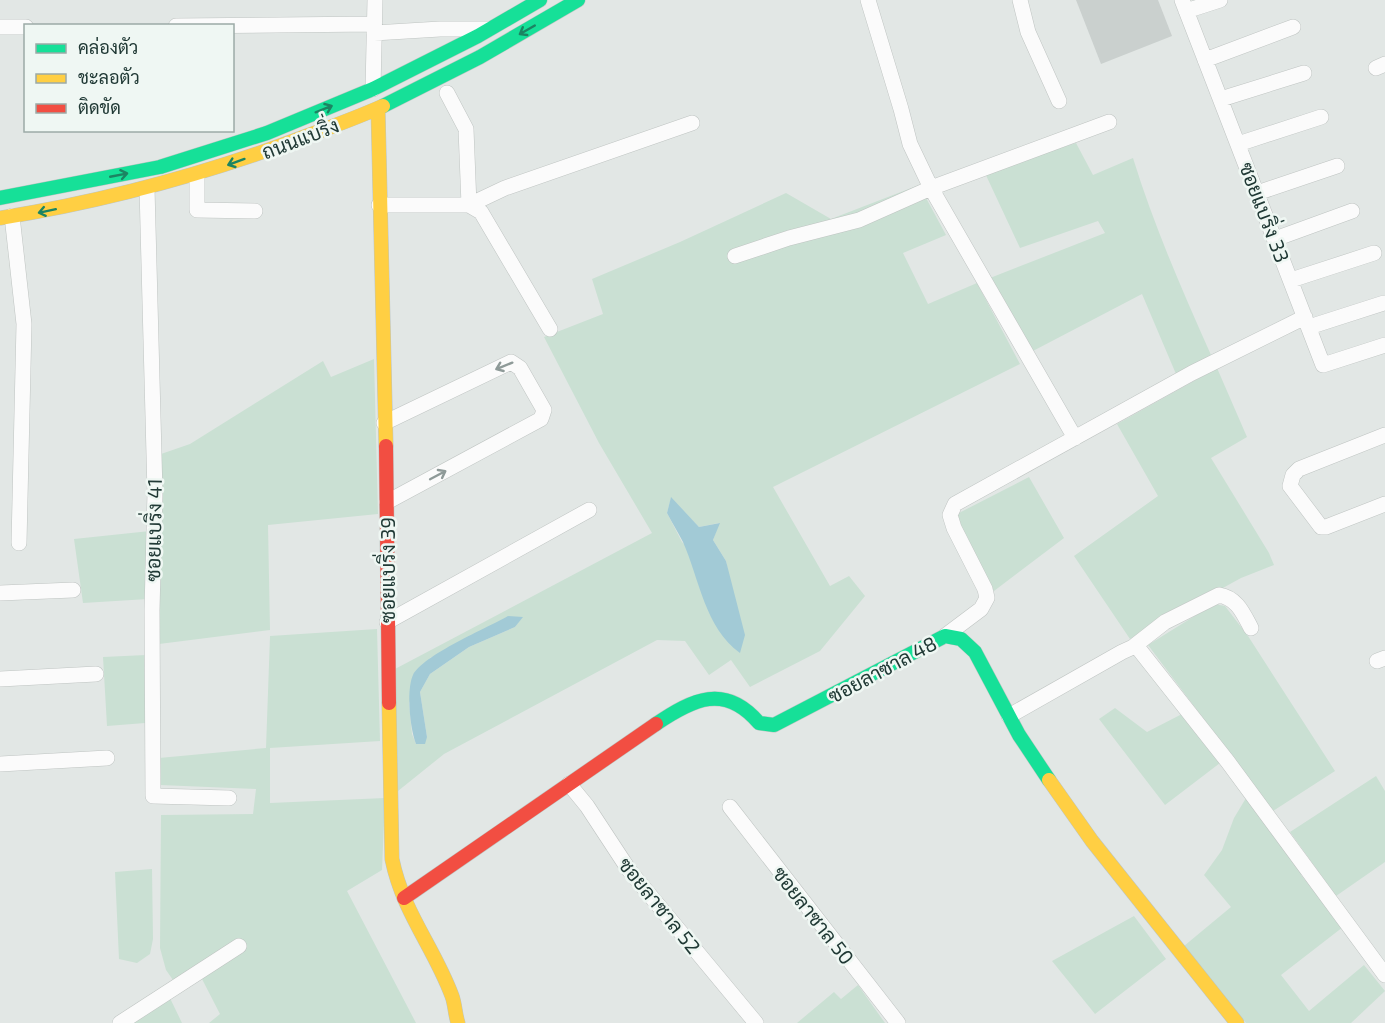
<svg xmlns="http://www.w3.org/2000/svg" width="1385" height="1023" font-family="'Exo 2',Sarabun,sans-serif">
<rect width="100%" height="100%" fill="#e2e7e5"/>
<path fill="#cae0d3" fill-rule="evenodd" d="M1076 143 1093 175 1133 158C1154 226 1182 290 1211 355L1176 374 1142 294 1031 352 990 278 1105 233 1098 221 1020 248 984 171Z
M919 185 946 235 903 253 928 304 977 283 1020 364 773 487 830 586 849 576 865 596 820 651 750 687 731 660 709 675 685 641 657 640 444 754 398 791 395 669 652 533 599 443 544 337 603 314 592 279 680 242 786 193 831 219ZM671 498 699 527 719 523 713 540 726 561 731 587 682 542 667 513ZM522 617 515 627 469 647 430 674 420 692 427 737 416 744 412 734 409 703 430 658Z
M374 359 378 514 268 525 270 630 159 644 161 454 190 444 323 361 331 377Z
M1217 368 1247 437 1211 458 1269 553 1274 565 1241 578 1130 639 1074 556 1158 496 1117 424Z
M1029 477 1064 538 994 591 956 524 957 514Z
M150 531 148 599 83 603 74 539Z
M1214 604 1225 606 1248 636 1335 771 1273 811 1148 645Z
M377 629 380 741 270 748V803L385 798 382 870 347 891 416 1023H209L220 1014 202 979 186 989 173 980 166 970 160 948 161 815 253 814 256 789 160 785 159 758 266 748 270 636Z
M146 655 145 723 107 726 103 657Z
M1115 708 1147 732 1182 714 1220 763 1165 805 1099 719Z
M1376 776 1385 791V862L1336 896 1290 832Z
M1246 798 1301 868V875L1343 927 1281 975 1309 1011 1364 965 1385 991 1351 1023H1246L1184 946 1231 907 1204 875 1222 850 1234 818Z
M152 869 153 939 150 954 137 963 119 959 115 872Z
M1134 916 1166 959 1095 1014 1052 961Z
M858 985 885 1023H797L834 992 841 999Z
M169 996 182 1023H128Z"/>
<path fill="#a2cad6" d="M671 497 699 527 720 523 713 540 726 561 745 635 740 653C705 628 699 578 683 542 678 532 672 523 667 513Z
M508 616 523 617 515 627 469 647 430 674 420 692 427 737 425 744H416C410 729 406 690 413 675 423 655 487 628 508 616Z"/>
<path fill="#cad0ce" d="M1076 0H1158L1172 36 1101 64Z"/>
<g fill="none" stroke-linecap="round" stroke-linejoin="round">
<defs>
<path id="street" d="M868 0 901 109 910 144 931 188 1075 438
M1020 0 1028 32 1059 101
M1182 0 1323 365 1385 345
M1186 11 1220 0
M176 26 374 24
M0 27H26
M374 33 440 29H488
M1205 60 1293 27
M1376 68 1385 64
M373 89 375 0
M447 93 466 129 469 205 505 188 692 123
M1221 99 1304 73
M1238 144 1321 117
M197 175V210L255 211
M147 188 155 493 152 610 153 796 229 798
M1257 193 1337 166
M379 205H469L481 212 550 329
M12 216 24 324 19 543
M1275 239 1352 211
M735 256 789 238 859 220 931 188 1109 122
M1291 280 1374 253
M1309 327 1384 303
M384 423 511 362 520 368 544 410 541 419 387 502
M1385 435 1299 469 1293 475 1290 486 1321 527H1326L1385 504
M0 593 73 590
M387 622 589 510
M945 636 981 609 987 598 985 589 954 528 950 515 955 504 1192 373 1305 317
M1133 647 1165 622 1219 595C1237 598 1243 613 1251 628
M1377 661 1385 658
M0 679 96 674
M1009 716 1122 652 1133 647 1138 648 1228 762 1385 975
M0 764 107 758
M569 784 587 806 629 870 756 1023
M730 807 898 1023
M120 1023 239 946"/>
<path id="fast" d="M383 106 480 57 578 0
M0 198 160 167 267 133 373 89 478 36 540 0
M656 724C693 699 725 683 759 723L774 725 945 636 961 639 975 652 1019 735 1049 780"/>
<path id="slow" d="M378 109 386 446
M0 218C100 202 198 176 293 141 323 130 354 119 383 106
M389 703 392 859C403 913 434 947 452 996 455 1004 455 1014 458 1023
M1049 780 1092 841 1237 1023"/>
<path id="jam" d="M386 446 389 703
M404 898 656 724"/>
</defs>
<use href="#street" stroke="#bfc4c2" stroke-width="16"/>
<use href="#fast" stroke="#bdc5c2" stroke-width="15"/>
<use href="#slow" stroke="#bdc5c2" stroke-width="15"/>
<use href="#jam" stroke="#bdc5c2" stroke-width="15"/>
<use href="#street" stroke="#fbfbfb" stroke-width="15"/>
<use href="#fast" stroke="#16e098" stroke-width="14"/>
<use href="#slow" stroke="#ffcf43" stroke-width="14"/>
<use href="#jam" stroke="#f24e42" stroke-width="14"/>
</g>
<defs><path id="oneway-shaft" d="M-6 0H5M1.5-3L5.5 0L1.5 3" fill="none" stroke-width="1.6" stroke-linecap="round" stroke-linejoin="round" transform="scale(1.5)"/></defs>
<g stroke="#1c8462">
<use href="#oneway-shaft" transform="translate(527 30) rotate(150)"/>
<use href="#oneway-shaft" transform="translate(324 109) rotate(-22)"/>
<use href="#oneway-shaft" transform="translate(236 162) rotate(160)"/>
<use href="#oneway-shaft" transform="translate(119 175) rotate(-11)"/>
<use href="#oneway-shaft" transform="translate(47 211) rotate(168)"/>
</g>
<g stroke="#8e9a98">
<use href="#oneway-shaft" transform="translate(504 366) rotate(158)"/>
<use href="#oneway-shaft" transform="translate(438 475) rotate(-28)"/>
</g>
<g text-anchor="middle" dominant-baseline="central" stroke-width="5" stroke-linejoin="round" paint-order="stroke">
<g font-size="20" fill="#203935" stroke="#eff7f3">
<text transform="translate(300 138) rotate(-21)">ถนนแบริ่ง</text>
<text transform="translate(1265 212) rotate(69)">ซอยแบริ่ง 33</text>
<text transform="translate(153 530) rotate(-89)">ซอยแบริ่ง 41</text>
<text transform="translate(387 570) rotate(-90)">ซอยแบริ่ง 39</text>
<text transform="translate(882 669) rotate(-28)">ซอยลาซาล 48</text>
<text transform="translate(660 905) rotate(51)">ซอยลาซาล 52</text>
<text transform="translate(814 915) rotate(52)">ซอยลาซาล 50</text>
</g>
</g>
<rect x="24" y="24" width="210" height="108" fill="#eff7f3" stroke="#9caba7" stroke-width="1.5"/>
<rect x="36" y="44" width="30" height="9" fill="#16e098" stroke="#9caba7" stroke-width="1.5"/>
<text x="78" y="54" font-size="18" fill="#203935">คล่องตัว</text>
<rect x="36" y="74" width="30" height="9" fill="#ffcf43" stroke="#9caba7" stroke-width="1.5"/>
<text x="78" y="84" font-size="18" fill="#203935">ชะลอตัว</text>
<rect x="36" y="104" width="30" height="9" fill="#f24e42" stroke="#9caba7" stroke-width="1.5"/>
<text x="78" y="114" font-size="18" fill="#203935">ติดขัด</text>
</svg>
